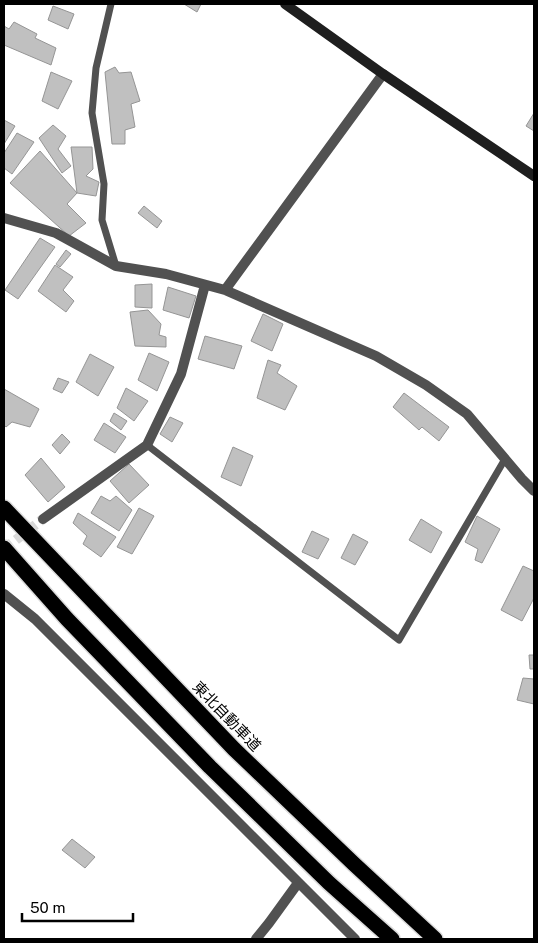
<svg xmlns="http://www.w3.org/2000/svg" width="538" height="943" font-family="'Public Sans','Noto Sans JP',sans-serif">
<rect width="100%" height="100%" fill="#fff"/>
<path fill="#c0c0c0" stroke="#959595" d="M184 4H201L197 12Z
M53 6 74 14 68 29 48 20Z
M14 22 37 34 35 38 56 48 51 65 4 45V26L9 29Z
M115 67 119 73 131 72 140 101 131 104 135 127 125 130V144H112L105 72Z
M51 72 72 81 58 109 42 101Z
M534 113V131L526 126Z
M4 120 15 126 4 144Z
M53 125 66 136 58 149 71 166 62 173 39 138Z
M17 133 34 142 12 174 4 168V153Z
M71 147H92L93 169 86 176 99 182 96 196 77 193Z
M40 151 77 193 67 204 86 223 69 236 10 183Z
M144 206 162 221 157 228 138 213Z
M40 238 55 247 18 299 5 290Z
M66 250 71 254 60 267 56 264Z
M55 265 73 277 63 290 74 301 66 312 38 291Z
M152 284V308L135 307V285Z
M168 287 196 296 189 318 163 310Z
M148 310 161 324 159 335 166 337V347L135 346 130 312Z
M263 314 283 324 272 351 251 341Z
M205 336 242 346 234 369 198 359Z
M149 353 169 362 157 391 138 380Z
M90 354 114 367 98 396 76 382Z
M268 360 281 365 277 373 297 386 285 410 257 398Z
M58 378 69 382 62 393 53 389Z
M126 388 148 401 134 421 117 408Z
M4 389 39 409 30 427 12 422 6 427 4 425Z
M404 393 449 427 439 441 422 427 419 430 393 407Z
M114 413 127 421 121 430 110 421Z
M170 417 183 423 172 442 160 434Z
M104 423 126 437 115 453 94 440Z
M62 434 70 442 60 454 52 445Z
M233 447 253 456 241 486 221 477Z
M41 458 65 487 48 502 25 475Z
M129 464 149 485 129 503 110 481Z
M101 496 110 501 116 496 132 510 119 531 91 513Z
M139 508 154 516 132 554 117 547Z
M78 513 116 537 101 557 83 544 87 536 73 523Z
M477 516 500 529 482 563 475 560 478 549 465 542Z
M421 519 442 532 431 553 409 540Z
M312 531 329 539 318 559 302 552Z
M353 534 368 542 355 565 341 558Z
M523 566 534 571V598L522 621 501 610Z
M529 655H534V669H530Z
M523 678 534 679V704L517 700Z
M72 839 95 857 85 868 62 850Z"/>
<g fill="none" stroke-linecap="round" stroke-linejoin="round">
<path stroke="#d9d9d9" stroke-width="10" stroke-dasharray="10 5" stroke-linecap="butt" d="M4 549 43 519"/>
<defs>
<path id="highway" d="M4 508 234 749 354 864 435 939
M4 548 67 619 210 767 329 883 392 939"/>
</defs>
<use href="#highway" stroke="#dbdbdb" stroke-width="18"/>
<path stroke="#515151" stroke-width="7" d="M111 4 96 68 92 113 104 184 102 220 116 266
M147 445 399 640 505 459"/>
<path stroke="#515151" stroke-width="10" d="M4 218 56 233 116 266 166 274 225 290 376 356 426 385 467 414 522 479 534 491
M225 290 383 74
M43 519 147 445 181 374 205 285
M4 594 35 619 355 939
M256 939 269 923 298 883"/>
<path stroke="#1e1e1e" stroke-width="10" d="M285 4 383 74 534 176"/>
<use href="#highway" stroke="#000" stroke-width="15"/>
</g>
<g text-anchor="middle" dominant-baseline="central" stroke-width="4" stroke-linejoin="round" paint-order="stroke">
<g font-size="15" fill="#000" stroke="#fff">
<text transform="translate(227 716) rotate(46)">東北自動車道</text>
</g>
</g>
<rect width="538" height="943" fill="none" stroke="#000000" stroke-width="10"/>
<path d="M22 913v8h111v-8" fill="none" stroke="#000000" stroke-width="2.5"/>
<text x="30" y="913" font-size="15" fill="#000000" stroke="#ffffff" stroke-width="4" paint-order="stroke">50 m</text>
</svg>
